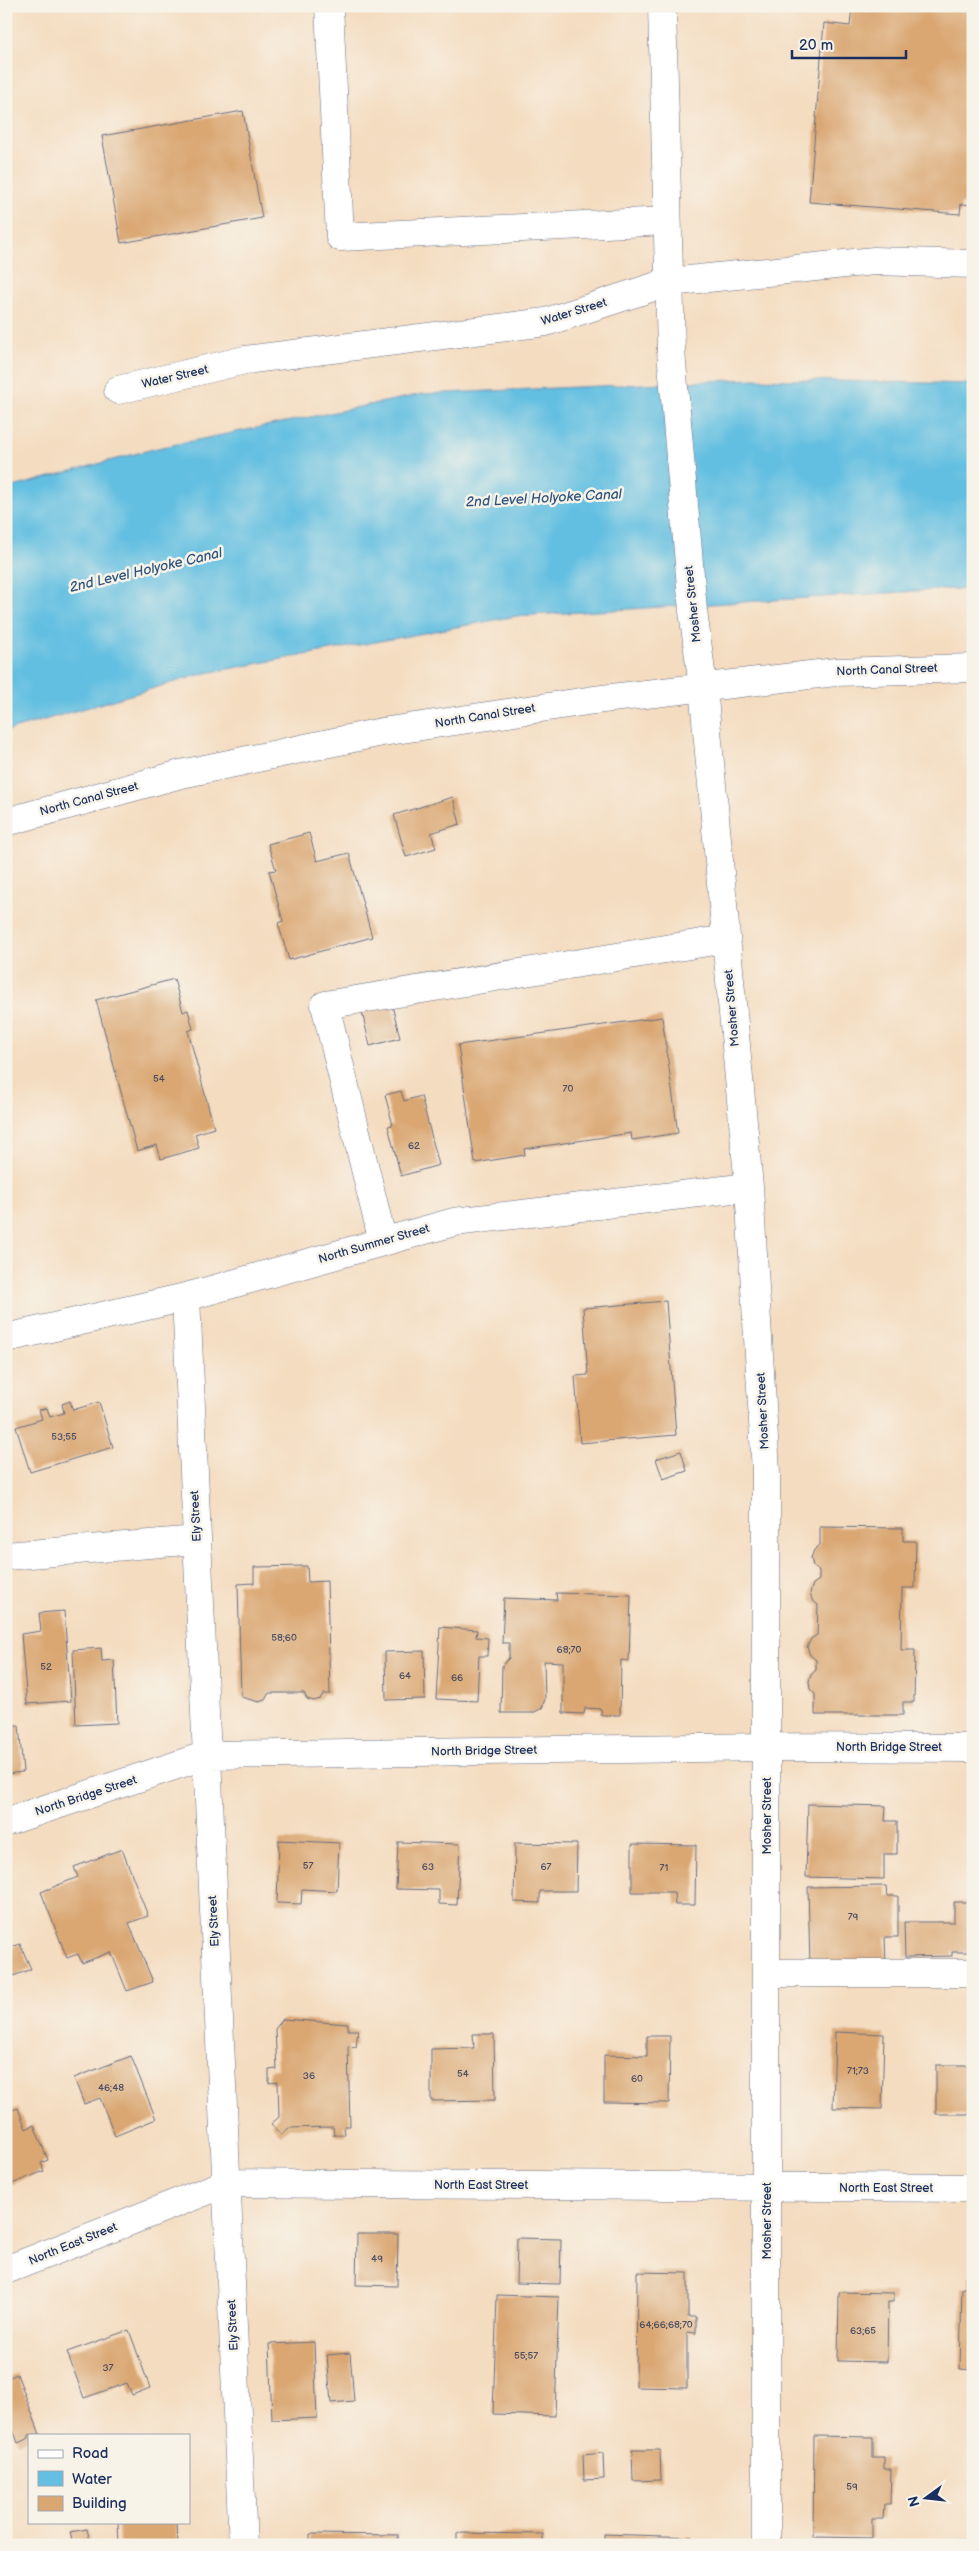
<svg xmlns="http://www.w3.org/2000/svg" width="979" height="2551" font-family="'Balsamiq Sans',sans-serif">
<rect width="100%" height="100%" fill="#f7f3e8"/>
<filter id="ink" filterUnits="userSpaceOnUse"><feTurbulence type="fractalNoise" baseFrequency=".02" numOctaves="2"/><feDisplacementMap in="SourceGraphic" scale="10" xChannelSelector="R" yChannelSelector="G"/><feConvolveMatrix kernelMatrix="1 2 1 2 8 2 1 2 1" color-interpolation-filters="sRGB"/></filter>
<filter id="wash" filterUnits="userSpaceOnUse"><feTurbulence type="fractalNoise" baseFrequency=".0096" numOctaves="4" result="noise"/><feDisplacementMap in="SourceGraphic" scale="20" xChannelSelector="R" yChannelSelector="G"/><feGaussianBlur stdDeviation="1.12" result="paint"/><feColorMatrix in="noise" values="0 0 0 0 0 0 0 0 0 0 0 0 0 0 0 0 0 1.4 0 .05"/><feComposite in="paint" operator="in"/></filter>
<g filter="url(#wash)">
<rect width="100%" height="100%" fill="#f4dcc0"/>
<path fill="#64bfe1" stroke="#4077a0" d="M753 379 973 384V590L952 589 517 616 206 673 6 731V489L153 449 423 394Z"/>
<g id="blocks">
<path fill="#daa773" d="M852 6H973V205L961 204 960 214 809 202 824 23 850 26Z
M243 111 262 218 121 243 102 136Z
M453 797 460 824 431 833 436 848 406 857 394 815Z
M309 833 317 861 349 853 372 937 289 960 278 923 283 921 269 871 276 870 268 844Z
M174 979 183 1012 188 1010 193 1029 188 1031 214 1128 195 1134 199 1148 161 1159 157 1145 137 1151 96 1000Z
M392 1005 400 1038 370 1046 362 1012Z
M662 1017 678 1133 632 1140 631 1133 524 1149 525 1155 475 1163 458 1045Z
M401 1091 404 1101 421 1096 439 1165 401 1176 388 1126 393 1125 385 1095Z
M666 1301 676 1435 580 1443 575 1376 588 1375 583 1308Z
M70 1401 73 1410 99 1402 113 1447 30 1472 16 1427 42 1419 39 1410 47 1408 50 1417 64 1413 62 1404Z
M681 1451 687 1471 663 1479 656 1459Z
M820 1527 903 1528V1541H916L915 1588H902L901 1650H915L914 1702H903V1715H815V1694L810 1689 809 1681 811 1675 816 1670V1660L810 1655 807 1647 811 1639 817 1635 818 1605 812 1600 810 1593 813 1584 819 1580V1571L813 1566 811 1558 814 1550 820 1545Z
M307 1566 308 1582 327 1581 330 1694H323L320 1699 314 1701 307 1699 304 1693H269L265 1700 259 1702 241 1697 238 1584 254 1583V1567Z
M556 1593 631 1595 629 1661 621 1660 620 1715H601V1709L585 1708 584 1714 563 1713V1662L544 1661 545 1699 542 1708 533 1713H501L502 1666 509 1658V1643H502L504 1598 557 1600Z
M64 1611 71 1701 27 1704 21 1634 41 1631 39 1613Z
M440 1627 477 1630 476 1637 488 1638 487 1656H479L477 1701 436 1699Z
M101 1648 102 1661 114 1660 117 1723 76 1725 73 1650Z
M424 1651 425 1699 386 1700 385 1652Z
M19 1725 23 1772 6 1774V1726Z
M808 1804 886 1806 885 1821H897V1854H884V1879L806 1877Z
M279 1840 339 1843 337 1891 302 1889 301 1904 277 1903Z
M398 1842 460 1844 457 1905 439 1904V1890L396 1889Z
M515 1843 577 1844 576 1891H540V1903L514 1902Z
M632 1844 696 1845 695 1905H675L674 1892H632Z
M122 1849 148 1916 129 1923 153 1982 127 1991 111 1952 82 1963 78 1954 67 1958 41 1892 78 1877 74 1867Z
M886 1886 887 1896H898V1937H885L886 1966H810L808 1887Z
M954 1902H973V1952H952V1956L905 1957 904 1922H954Z
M20 1944 31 1969 6 1979V1949Z
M283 2019 348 2024V2030H358L356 2047 348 2046 350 2126H344L345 2135H334L333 2127 289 2128 281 2135 271 2124 279 2117 278 2082 269 2083V2070L277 2069 275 2029Z
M835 2032 884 2034 882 2109 833 2108Z
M473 2034H494L495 2100 431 2101V2049L474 2048Z
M647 2036H670L669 2103 604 2102V2055L647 2056Z
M131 2056 156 2119 115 2136 100 2098 84 2104 74 2078Z
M936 2065H973V2114H936Z
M18 2108 26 2129 34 2125 48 2160 41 2163 44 2171 7 2186 12 2198 6 2200V2112Z
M357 2234H398L397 2286 356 2285Z
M517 2238 561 2239 560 2284 516 2283Z
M637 2272 688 2273V2317H696V2333L687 2332V2388L636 2387Z
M969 2276H973V2370L960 2369 962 2288H969Z
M839 2292 894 2293V2302H888L887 2362 838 2361Z
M497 2295 559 2297 555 2416 493 2414Z
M129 2330 150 2388 132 2395 127 2383 84 2398 67 2352Z
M314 2342 317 2418 272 2420 269 2344Z
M350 2353 354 2401 331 2403 327 2355Z
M17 2374 40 2434 29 2435V2438L18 2443 13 2429 6 2432V2379Z
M814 2436 873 2437V2458H884V2469H891L890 2505H884L883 2519H872V2538L813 2537Z
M632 2450H660L661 2480 633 2481Z
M603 2453 604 2479 584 2480 583 2455Z
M118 2522H176L177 2545H119Z
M87 2529 91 2545H73L70 2532Z
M457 2533 543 2534V2545H457Z
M310 2534 398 2535V2545H310Z
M604 2534 692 2537V2545H604Z
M948 2540H973V2545H948Z
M832 2541 893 2542V2545H832Z"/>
</g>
</g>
<g filter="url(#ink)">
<use href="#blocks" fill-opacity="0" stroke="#676c80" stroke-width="1"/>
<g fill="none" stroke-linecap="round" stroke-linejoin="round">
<defs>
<path id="minor" d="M329 6 340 237 667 221
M662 6 671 351 693 611 703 687 749 1187 766 1472V2545
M118 390 245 360 546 322 669 282 874 261 973 264
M6 822 181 774 382 732 594 700 836 672 973 668
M383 1242 325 1005 726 939
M186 1297 243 2545
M6 1338 186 1297 454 1222 749 1187
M6 1556 197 1540
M6 1822 207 1755 767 1747 973 1748
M767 1973H973
M6 2270 227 2183 973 2188"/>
</defs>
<use href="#minor" stroke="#676c80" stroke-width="29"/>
<use href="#minor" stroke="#fff" stroke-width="28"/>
</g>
</g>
<g text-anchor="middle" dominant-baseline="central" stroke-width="5" stroke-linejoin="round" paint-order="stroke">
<g font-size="10" fill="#4b4d63">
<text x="159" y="1079">54</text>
<text x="568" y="1089">70</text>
<text x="414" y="1146">62</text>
<text x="64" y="1437">53;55</text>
<text x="284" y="1638">58;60</text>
<text x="569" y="1650">68;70</text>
<text x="46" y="1667">52</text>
<text x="405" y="1676">64</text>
<text x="457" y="1678">66</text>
<text x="308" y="1866">57</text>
<text x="428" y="1867">63</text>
<text x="546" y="1867">67</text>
<text x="664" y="1868">71</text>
<text x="853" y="1917">79</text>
<text x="858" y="2071">71;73</text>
<text x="463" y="2074">54</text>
<text x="309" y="2076">36</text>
<text x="637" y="2079">60</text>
<text x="111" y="2088">46;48</text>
<text x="377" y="2259">49</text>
<text x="666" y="2325">64;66;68;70</text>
<text x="863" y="2331">63;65</text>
<text x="526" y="2356">55;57</text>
<text x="108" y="2368">37</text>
<text x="852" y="2487">59</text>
</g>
<g font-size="12" fill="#1b2f5e" stroke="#f7f3e8">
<text transform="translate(574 312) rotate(-17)">Water Street</text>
<text transform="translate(175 377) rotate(-13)">Water Street</text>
<text transform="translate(693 604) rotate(-96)">Mosher Street</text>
<text transform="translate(887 670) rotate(-2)">North Canal Street</text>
<text transform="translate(485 716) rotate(-9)">North Canal Street</text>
<text transform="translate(89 799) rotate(-15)">North Canal Street</text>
<text transform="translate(732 1008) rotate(-95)">Mosher Street</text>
<text transform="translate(374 1244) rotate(-16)">North Summer Street</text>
<text transform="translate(763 1411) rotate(-93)">Mosher Street</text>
<text transform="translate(196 1516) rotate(-93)">Ely Street</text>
<text x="889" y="1747">North Bridge Street</text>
<text transform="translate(484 1751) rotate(-1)">North Bridge Street</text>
<text transform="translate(86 1796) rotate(-18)">North Bridge Street</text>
<text transform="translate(767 1816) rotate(-90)">Mosher Street</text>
<text transform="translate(214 1921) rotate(-93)">Ely Street</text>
<text x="481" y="2185">North East Street</text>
<text x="886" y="2188">North East Street</text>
<text transform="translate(767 2221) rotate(-90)">Mosher Street</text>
<text transform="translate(73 2244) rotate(-22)">North East Street</text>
<text transform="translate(233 2325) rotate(-93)">Ely Street</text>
</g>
<g font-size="14" font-style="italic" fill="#2d537f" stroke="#f7f3e8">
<text transform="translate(544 498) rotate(-3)">2nd Level Holyoke Canal</text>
<text transform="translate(146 570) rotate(-13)">2nd Level Holyoke Canal</text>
</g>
</g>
<rect width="979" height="2551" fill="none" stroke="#f7f3e8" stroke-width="25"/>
<rect x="28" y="2434" width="162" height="90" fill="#f7f3e8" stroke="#9fa5b1"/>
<rect x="38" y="2450" width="25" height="8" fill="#ffffff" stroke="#9fa5b1"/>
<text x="72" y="2458" font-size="15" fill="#1b2f5e">Road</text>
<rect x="38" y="2471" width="25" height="15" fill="#64bfe1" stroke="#9fa5b1"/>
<text x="72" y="2484" font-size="15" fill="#1b2f5e">Water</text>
<rect x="38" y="2496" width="25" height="15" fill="#daa773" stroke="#9fa5b1"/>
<text x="72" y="2508" font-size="15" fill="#1b2f5e">Building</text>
<g transform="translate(926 2498) rotate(255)" stroke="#f7f3e8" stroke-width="4" paint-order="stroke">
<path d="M0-4L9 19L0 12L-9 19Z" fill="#1b2f5e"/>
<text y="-8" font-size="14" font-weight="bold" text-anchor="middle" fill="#1b2f5e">N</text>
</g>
<path d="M792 50v8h114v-8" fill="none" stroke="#1b2f5e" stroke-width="2.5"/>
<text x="799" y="50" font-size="15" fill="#1b2f5e" stroke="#f7f3e8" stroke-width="4" paint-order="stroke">20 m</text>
</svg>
